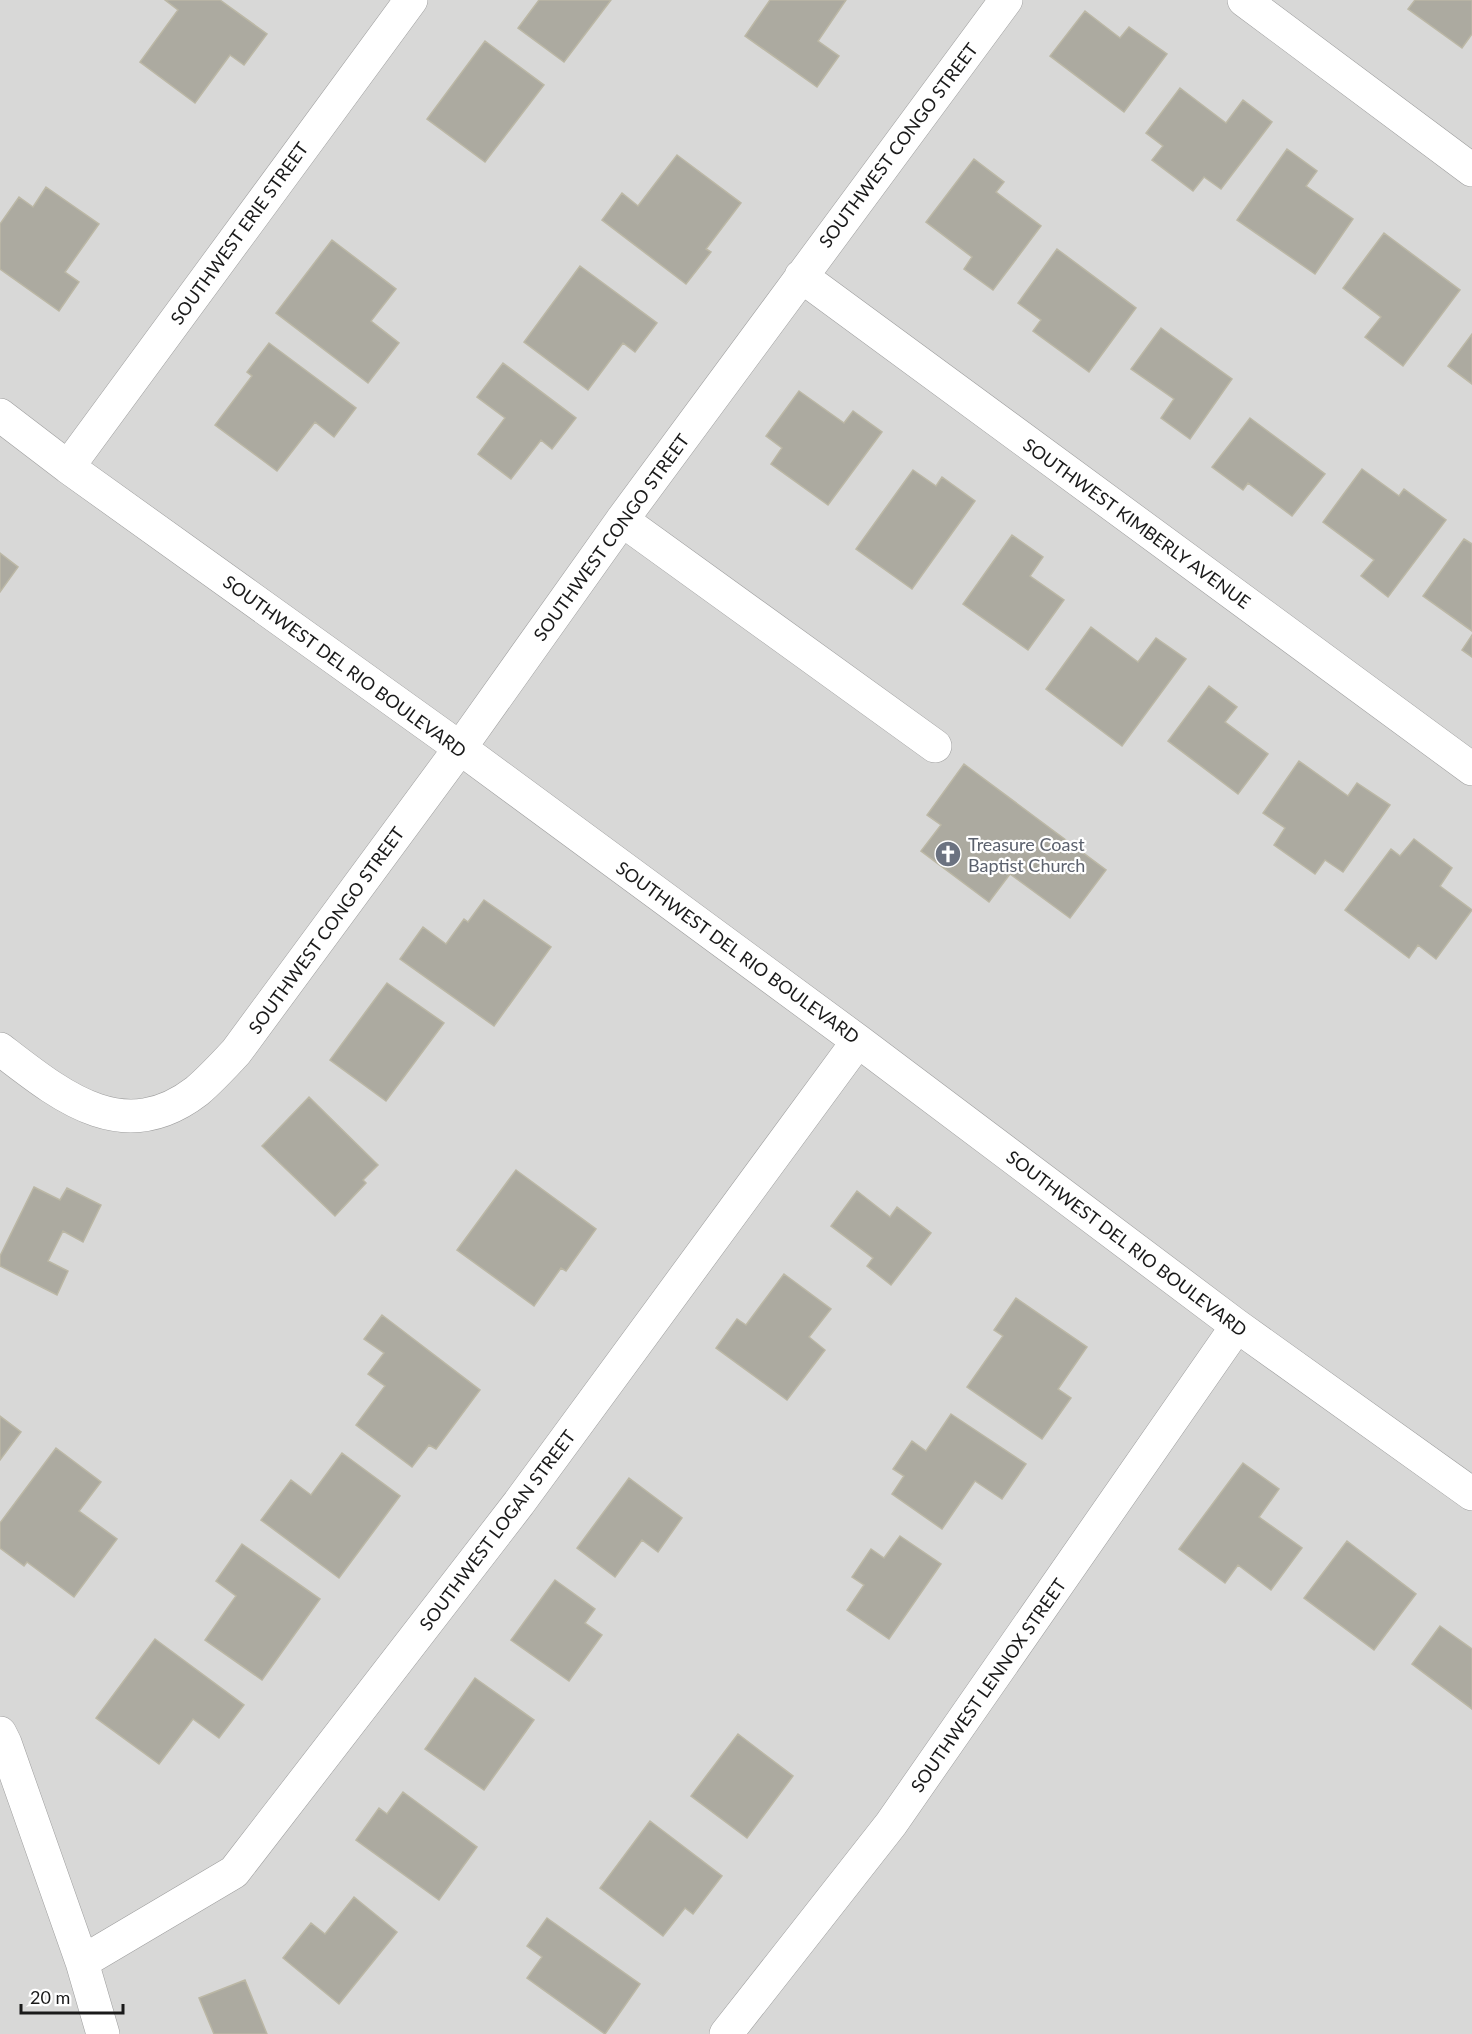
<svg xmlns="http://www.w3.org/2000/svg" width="1472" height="2034" font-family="Lato,sans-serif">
<rect width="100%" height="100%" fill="#ebebe1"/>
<path fill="#d8d8d7" d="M0 0H1472V2034H0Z"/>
<path fill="#acaaa0" stroke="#bbb7a5" stroke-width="1.5" d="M165 0H220L267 34 244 65 230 55 195 103 140 62 178 10Z
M539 0H611L564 62 518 28Z
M770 0H846L818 41 839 56 817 87 745 36Z
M1415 0H1472V34L1462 48 1408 9Z
M1085 11 1120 38 1129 27 1167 54 1124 112 1050 56Z
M485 41 544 85 485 162 427 119Z
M1180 88 1226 123 1243 100 1272 122 1221 189 1204 177 1193 191 1152 160 1163 146 1146 133Z
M1287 149 1317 171 1306 186 1353 219 1315 274 1237 220Z
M677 155 741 203 706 249 711 252 686 284 602 220 622 193 638 206Z
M974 159 1004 182 996 192 1041 226 993 290 964 269 972 257 926 222Z
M46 187 99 224 65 272 79 282 59 311 0 269V224L19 197 33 207Z
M1384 233 1460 290 1403 366 1365 337 1381 317 1343 288Z
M332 240 396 289 371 321 399 343 368 383 276 313Z
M1057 249 1136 308 1089 372 1033 331 1041 320 1018 303Z
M580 266 657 323 635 352 623 343 588 390 524 342Z
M1161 328 1232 379 1190 439 1161 418 1174 399 1131 369Z
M1472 334V384L1448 366Z
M269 343 356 408 334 437 315 422 277 471 215 425 252 376 247 372Z
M503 363 576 418 552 449 541 440 511 479 478 454 505 418 477 397Z
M799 391 844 423 853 411 882 432 828 505 771 464 782 448 766 436Z
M1250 418 1325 474 1292 516 1248 483 1243 490 1212 467Z
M1362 469 1399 496 1404 489 1446 520 1388 597 1361 576 1374 560 1323 522Z
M913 470 936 486 942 477 975 501 912 589 856 549Z
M1012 535 1043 557 1030 576 1064 600 1028 650 963 604Z
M1464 539 1472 544V631L1423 596Z
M0 553 18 567 0 592Z
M1091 627 1138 662 1156 638 1186 659 1122 746 1046 689Z
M1472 635V657L1462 650Z
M1209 686 1237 707 1225 722 1268 754 1238 794 1168 741Z
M1299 761 1348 796 1357 783 1390 805 1343 872 1325 860 1315 874 1274 845 1285 828 1263 813Z
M964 764 1106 870 1070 918 1010 874 989 902 921 851 941 825 927 815Z
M1414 839 1452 868 1440 886 1472 910 1436 959 1418 945 1409 958 1345 910 1391 849 1400 856Z
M484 900 551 947 494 1026 400 959 423 927 446 944 464 919 468 922Z
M387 983 444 1023 386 1101 330 1060Z
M309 1097 378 1165 363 1180 366 1183 335 1216 262 1146Z
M516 1170 596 1229 566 1271 561 1268 534 1306 457 1250Z
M34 1187 60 1200 67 1188 101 1205 83 1242 63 1231 48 1261 68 1271 57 1295 0 1266V1256Z
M857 1191 890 1217 897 1207 931 1233 891 1285 867 1266 873 1258 831 1226Z
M784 1274 831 1309 809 1337 825 1350 787 1400 716 1348 737 1319 746 1325Z
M1016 1298 1087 1347 1058 1389 1071 1398 1042 1439 967 1387 1003 1336 994 1330Z
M382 1315 480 1390 436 1449 429 1445 412 1467 356 1425 385 1386 368 1374 384 1353 364 1339Z
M951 1414 1026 1464 1002 1499 975 1481 942 1529 892 1494 904 1476 893 1469 912 1441 926 1451Z
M0 1416 21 1432 0 1460Z
M56 1448 101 1482 79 1511 117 1539 74 1597 27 1562 24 1566 0 1548V1523Z
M342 1453 400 1496 339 1578 261 1520 291 1480 311 1495Z
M1243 1463 1279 1489 1259 1517 1302 1548 1271 1590 1238 1565 1225 1583 1179 1549Z
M629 1478 682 1518 658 1552 642 1540 615 1577 577 1548Z
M900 1536 941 1564 889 1639 847 1610 864 1585 852 1577 871 1549 884 1558Z
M1347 1541 1416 1594 1374 1650 1304 1598Z
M242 1544 320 1599 262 1680 205 1640 236 1596 216 1581Z
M555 1580 595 1609 585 1623 602 1635 569 1681 511 1640Z
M1440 1626 1472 1649V1709L1412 1664Z
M155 1639 244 1705 219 1738 193 1719 159 1764 96 1718Z
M475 1678 534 1720 484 1790 425 1749Z
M738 1734 793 1776 747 1838 691 1796Z
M403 1792 477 1847 439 1900 356 1840 379 1808 387 1814Z
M650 1821 722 1876 693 1914 685 1908 663 1936 600 1888Z
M354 1897 397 1932 339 2004 283 1958 311 1923 325 1934Z
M547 1918 640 1984 605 2034 527 1978 542 1957 527 1946Z
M245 1980 267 2034H214L199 1998Z"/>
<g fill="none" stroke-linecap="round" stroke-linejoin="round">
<defs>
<path id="minor" d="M1244 0 1472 170
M801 276 1472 769
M0 415 68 467 460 748 858 1041 1237 1326 1472 1494
M68 467 411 0
M622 520 935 746
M0 1049C61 1096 123 1148 197 1091 211 1079 224 1065 236 1052L460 748 622 520 1006 0
M0 1733 5 1743 82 1962 103 2034
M82 1962 234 1872 519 1503 858 1041
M726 2034 891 1824 1237 1326"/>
</defs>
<use href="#minor" stroke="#9e9e9e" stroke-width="34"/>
<use href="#minor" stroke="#fff" stroke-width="33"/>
</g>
<defs>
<symbol id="church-disc" viewBox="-11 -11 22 22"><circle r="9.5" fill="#6b7280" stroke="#fff"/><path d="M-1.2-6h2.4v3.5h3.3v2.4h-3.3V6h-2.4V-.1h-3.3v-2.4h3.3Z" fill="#fff"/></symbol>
</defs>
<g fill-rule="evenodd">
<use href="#church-disc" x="933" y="839" width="30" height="30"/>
</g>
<g text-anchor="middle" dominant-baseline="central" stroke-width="4.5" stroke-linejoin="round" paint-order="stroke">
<g font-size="18" fill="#1a1a1a" stroke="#fff">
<text transform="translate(898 145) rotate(-53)">SOUTHWEST CONGO STREET</text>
<text transform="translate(239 233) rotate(-54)">SOUTHWEST ERIE STREET</text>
<text transform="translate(1137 523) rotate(36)">SOUTHWEST KIMBERLY AVENUE</text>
<text transform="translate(611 537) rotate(-54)">SOUTHWEST CONGO STREET</text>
<text transform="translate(345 666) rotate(36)">SOUTHWEST DEL RIO BOULEVARD</text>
<text transform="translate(326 930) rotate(-54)">SOUTHWEST CONGO STREET</text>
<text transform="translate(738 952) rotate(36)">SOUTHWEST DEL RIO BOULEVARD</text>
<text transform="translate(1127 1243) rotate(37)">SOUTHWEST DEL RIO BOULEVARD</text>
<text transform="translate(497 1530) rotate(-53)">SOUTHWEST LOGAN STREET</text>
<text transform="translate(988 1685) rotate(-55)">SOUTHWEST LENNOX STREET</text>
</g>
<g font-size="18" fill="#5b616d" stroke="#fff" text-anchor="start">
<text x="968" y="844">Treasure Coast<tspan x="968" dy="21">Baptist Church</tspan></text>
</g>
</g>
<path d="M21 2004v9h102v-9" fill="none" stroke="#1a1a1a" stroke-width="3"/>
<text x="30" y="2004" font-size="18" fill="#1a1a1a" stroke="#ffffff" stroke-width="4.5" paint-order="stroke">20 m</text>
</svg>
